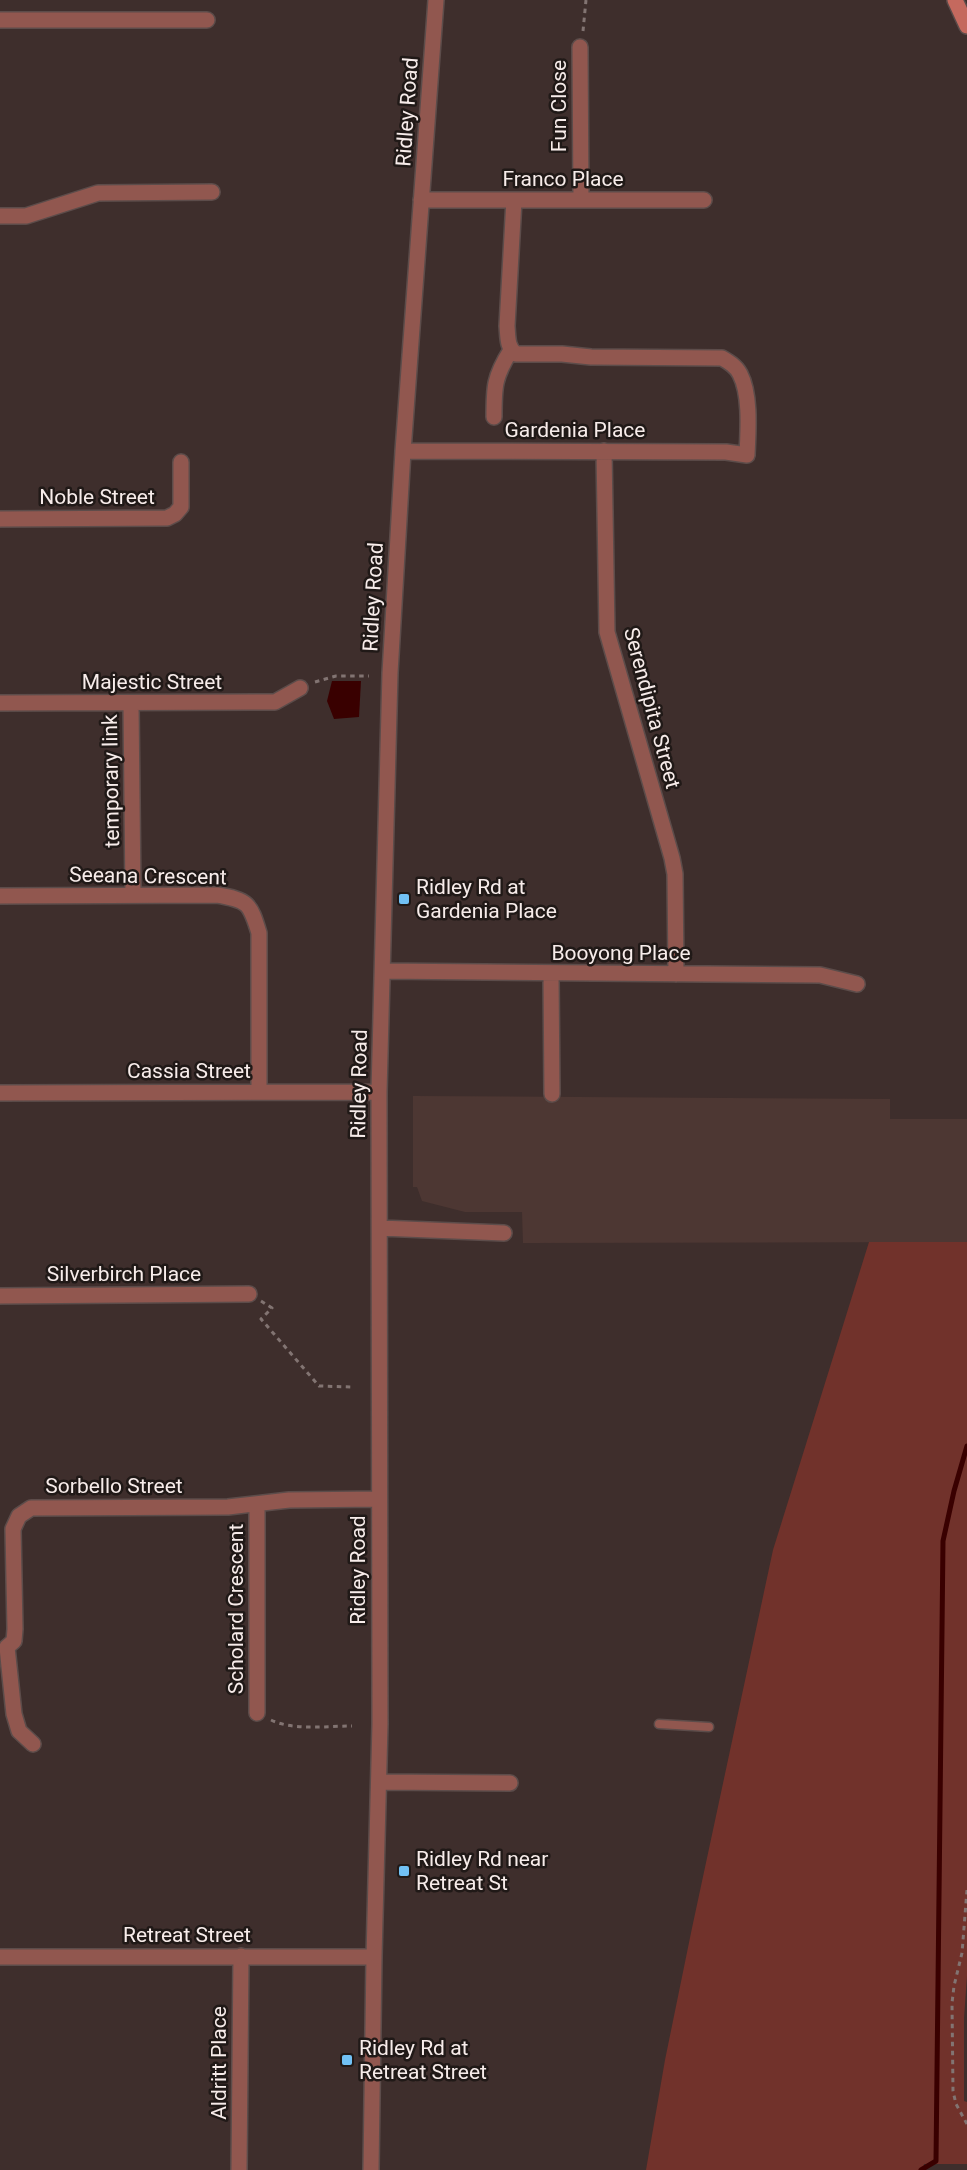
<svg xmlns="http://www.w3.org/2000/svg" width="967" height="2170" font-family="Roboto,sans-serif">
<rect width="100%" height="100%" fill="#3e2e2c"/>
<path fill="#4d3733" d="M413 1096 890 1099V1119H967V1242L523 1243 522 1212H465L422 1201 417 1187H413Z"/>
<path fill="#71322b" d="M869 1242H967V1976L964 2018V2101L967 2102V2164H924L923 2170H646L665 2060 692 1928 773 1550Z"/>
<path fill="#390000" d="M332 681H361L359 717 334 719 327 701Z"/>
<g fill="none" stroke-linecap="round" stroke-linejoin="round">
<path stroke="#390000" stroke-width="5" d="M921 2170 936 2161 943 1541 954 1491 967 1446"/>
<defs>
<path id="service" d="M659 1724 709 1727"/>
<path id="minor" d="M0 20H207
M580 47 581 200
M421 200H704
M0 216H26L98 193 212 192
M494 417C494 387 494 377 511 350
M403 451 726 452 747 455C748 432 751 395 740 374 736 366 729 362 722 358L591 357 562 354H516C507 348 508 337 507 326L514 200
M604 451 607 632 672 858 675 874 676 974
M0 519 167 518 175 514 181 507V462
M0 703 275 702 300 688
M131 703 133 895
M0 896 217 895C248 900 250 903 259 933V1091
M383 971 820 975 857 984
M551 974 552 1094
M0 1093 379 1092
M380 1228 504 1233
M0 1296 249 1294
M257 1505V1713
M33 1744 19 1731 14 1714 7 1647 14 1641 15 1629 13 1529 19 1516 31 1508 228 1507 289 1500 379 1499
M379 1782 510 1783
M0 1957H374
M239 2170 241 1956
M371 2170 374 1957 380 1724 379 1092 390 673 403 451 436 0"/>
<path id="secondary" d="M955 0 967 26"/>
</defs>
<use href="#service" stroke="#5c4c4a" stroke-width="11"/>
<use href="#minor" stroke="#5c4c4a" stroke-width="18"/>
<use href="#secondary" stroke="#5c4c4a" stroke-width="18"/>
<path stroke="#827472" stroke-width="3" stroke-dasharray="4.5 4.5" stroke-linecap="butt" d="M583 31 586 0
M315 682 336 676H369
M261 1301 272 1308 261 1319 319 1386 354 1387
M271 1720C294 1731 327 1726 352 1726
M967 1890 962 1953 954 1986 952 2003 953 2091 956 2104 967 2124"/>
<use href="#service" stroke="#91574f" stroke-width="8"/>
<use href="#minor" stroke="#91574f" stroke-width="15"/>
<use href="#secondary" stroke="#c5695e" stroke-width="15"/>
</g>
<g fill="#71c1f5" stroke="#201917" stroke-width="2">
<rect x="398" y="893" width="12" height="12" rx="3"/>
<rect x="398" y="1865" width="12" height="12" rx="3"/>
<rect x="341" y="2054" width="12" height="12" rx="3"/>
</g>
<g text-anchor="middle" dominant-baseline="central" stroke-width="5" stroke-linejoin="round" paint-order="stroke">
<g font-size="21" fill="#f7ecea" stroke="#201917">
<text transform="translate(559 106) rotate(-90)">Fun Close</text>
<text transform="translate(407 112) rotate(-86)">Ridley Road</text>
<text x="563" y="179">Franco Place</text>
<text x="575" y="430">Gardenia Place</text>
<text x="97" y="497">Noble Street</text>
<text transform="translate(373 597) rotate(-87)">Ridley Road</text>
<text x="152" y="682">Majestic Street</text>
<text transform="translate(652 708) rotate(75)">Serendipita Street</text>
<text transform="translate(111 781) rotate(-91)">temporary link</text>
<text transform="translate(148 876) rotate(1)">Seeana Crescent</text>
<text x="621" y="953">Booyong Place</text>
<text x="189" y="1071">Cassia Street</text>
<text transform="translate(359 1084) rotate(-89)">Ridley Road</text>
<text x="124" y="1274">Silverbirch Place</text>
<text x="114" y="1486">Sorbello Street</text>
<text transform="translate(358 1570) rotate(-90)">Ridley Road</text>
<text transform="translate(236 1609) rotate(-90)">Scholard Crescent</text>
<text x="187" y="1935">Retreat Street</text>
<text transform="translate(219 2063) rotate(-90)">Aldritt Place</text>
</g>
<g font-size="21" fill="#f7ecea" stroke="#201917" text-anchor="start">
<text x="416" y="887">Ridley Rd at<tspan x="416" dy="24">Gardenia Place</tspan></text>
<text x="416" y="1859">Ridley Rd near<tspan x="416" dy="24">Retreat St</tspan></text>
<text x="359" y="2048">Ridley Rd at<tspan x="359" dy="24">Retreat Street</tspan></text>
</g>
</g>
</svg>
